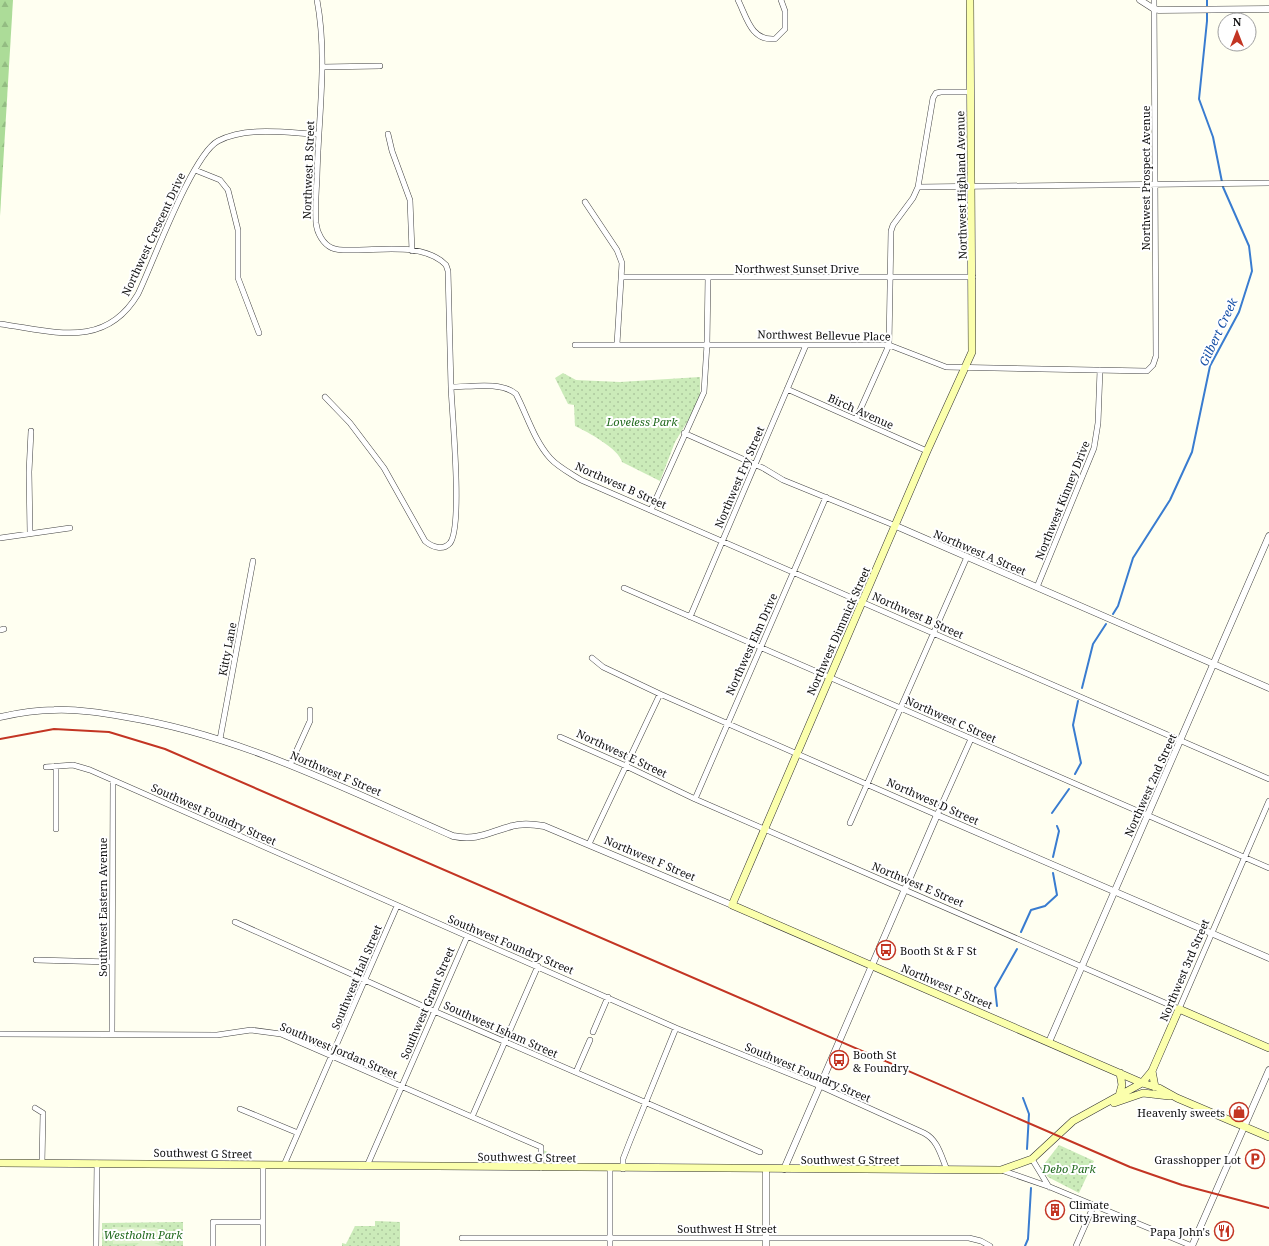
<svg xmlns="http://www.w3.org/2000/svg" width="1269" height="1246" font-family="'Noto Serif',serif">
<defs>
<pattern id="green-dots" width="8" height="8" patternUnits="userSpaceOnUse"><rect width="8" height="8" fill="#cbebb9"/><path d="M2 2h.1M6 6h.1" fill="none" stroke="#adc89e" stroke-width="1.8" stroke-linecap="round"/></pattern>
<pattern id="forest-firs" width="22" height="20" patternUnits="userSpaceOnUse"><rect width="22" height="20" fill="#acdc98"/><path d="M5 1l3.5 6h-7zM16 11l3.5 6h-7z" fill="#93bc82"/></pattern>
</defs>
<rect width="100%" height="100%" fill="#fffff1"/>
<path fill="url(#green-dots)" d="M563 373 576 380 620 382 700 377V395L695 409 675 442 660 481 622 462C619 449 588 432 575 426L574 405 568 404 555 378Z
M1059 1145 1094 1161 1079 1193 1048 1177 1041 1168Z
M543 1150 566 1160H547Z
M375 1221 400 1222V1246H342V1243L346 1244 355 1226H375Z
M183 1222V1246H102V1223Z"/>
<path fill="url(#forest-firs)" d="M0 0H13L0 216Z"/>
<path fill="#def2cb" d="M112 1227 159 1228H157L159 1230V1243H154L162 1246H135L139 1243 113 1244Z"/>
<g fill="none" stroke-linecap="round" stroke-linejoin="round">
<path stroke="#397cd0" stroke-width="2" d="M1113 614 1118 606 1133 558 1170 500 1192 452 1210 366 1239 312 1252 271 1249 246 1223 187 1213 137 1199 99 1207 21V0
M1082 688 1093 644 1106 624
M1075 774 1081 763 1073 725 1078 701
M1052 813 1069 789
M1053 857 1059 831 1057 826
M1021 932 1031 910 1045 906 1057 895 1053 873
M997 1006 995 988 1017 949
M1023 1098 1029 1114 1027 1149
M1025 1246 1028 1239 1031 1188"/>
<defs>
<path id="minor" d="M317 0C328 58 318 119 317 178 316 193 315 208 316 223 317 233 323 244 332 248 339 251 348 250 356 250 383 250 425 243 446 265L448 271 451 387C470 387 501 381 516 394 527 415 534 440 550 458 558 467 570 473 581 480L1269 779
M738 0C747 18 751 41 775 39L785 29V11L781 0
M322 67 380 66
M388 134 392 151 410 200 412 251
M195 170 220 180 228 190 238 230V278L259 333
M918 187 1269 183
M585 202 617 250 622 263 617 344
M622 277H973
M0 324C53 331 105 350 138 294 153 263 192 155 218 141 247 126 287 133 318 134
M575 345H889L946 367 1147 371 1153 365 1156 356 1154 0
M787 389 927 451
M325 397 350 423 384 468 425 541C432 547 443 551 450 543 463 527 452 413 451 387
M856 419 889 345 891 231 893 225 913 198 918 187 933 98 936 93 941 92H971
M684 433 763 468 783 480 896 526
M651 510 704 392 707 344 708 277
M30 533 29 472 31 431
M0 538 70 528
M1037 587 1094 448 1098 423 1100 370
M624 588 1269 868
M690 617 806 345
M0 630 4 629
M592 658 603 667 660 694 937 815 971 739
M560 737 626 766 695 799 1179 1009 1269 801
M220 739 253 561
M290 765 310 721V710
M46 767 73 765 90 770 676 1028 820 1086 924 1133C938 1140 941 1156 947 1170
M695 799 826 497
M850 823 967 557
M56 829V766
M589 844 660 694
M235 922 427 1008 760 1152
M36 960 111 962
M593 1032 608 997
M0 1034 217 1035 251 1030 281 1034 541 1147V1168
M112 1034 113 781
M576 1072 590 1040
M35 1108 43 1113 42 1163
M240 1109 298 1133
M472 1117 538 966
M1032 1159 1049 1187
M263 1165V1246
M284 1165 397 906
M367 1166 467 937
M623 1169V1159L630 1141 676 1028
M1001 1170 1050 1187 1192 1246
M462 1238H969L981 1241 990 1246
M96 1246 97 1163
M213 1246V1222H263
M610 1246V1169
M1076 1246 1094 1205"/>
<path id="tertiary" d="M1140 0 1154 9 1159 10 1269 9
M896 526 1269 688
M0 717C18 713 36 710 54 710 78 709 102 713 126 717 242 736 347 790 453 836 478 841 489 832 512 826 522 823 533 824 544 826L732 905
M1049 1042 1269 536
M784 1169 937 815 1269 958
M766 1246V1169
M1192 1246 1269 1070"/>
<path id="secondary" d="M970 0 972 352 927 451 732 905 1142 1083 1159 1088 1177 1098 1269 1137
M1152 1071 1155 1087
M1119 1096 1122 1085 1120 1073
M1114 1103 1143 1093 1169 1096
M0 1163 1001 1170 1032 1159 1073 1121 1142 1083 1152 1071 1179 1009 1269 1048"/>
</defs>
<use href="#minor" stroke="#424242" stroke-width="6"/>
<use href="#tertiary" stroke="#424242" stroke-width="7"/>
<use href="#secondary" stroke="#313131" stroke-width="8"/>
<use href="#minor" stroke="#fff" stroke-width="5"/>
<use href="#tertiary" stroke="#fff" stroke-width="6"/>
<use href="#secondary" stroke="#fbffac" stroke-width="7"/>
<path stroke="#c33523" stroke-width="2" d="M0 739 54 729 109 732 165 749 1130 1167 1182 1185 1269 1208"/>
</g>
<defs>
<symbol id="bus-ring" viewBox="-11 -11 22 22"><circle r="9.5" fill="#fff" stroke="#c33523" stroke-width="1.5"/><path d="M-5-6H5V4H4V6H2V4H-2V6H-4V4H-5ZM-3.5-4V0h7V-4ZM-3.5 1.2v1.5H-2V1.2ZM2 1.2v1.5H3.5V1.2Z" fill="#c33523"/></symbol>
<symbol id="shop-ring" viewBox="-11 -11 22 22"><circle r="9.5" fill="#fff" stroke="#c33523" stroke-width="1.5"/><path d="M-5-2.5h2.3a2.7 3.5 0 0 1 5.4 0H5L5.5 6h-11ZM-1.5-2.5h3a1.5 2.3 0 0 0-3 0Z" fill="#c33523"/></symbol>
<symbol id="parking-ring" viewBox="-11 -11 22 22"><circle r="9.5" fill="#fff" stroke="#c33523" stroke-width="1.5"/><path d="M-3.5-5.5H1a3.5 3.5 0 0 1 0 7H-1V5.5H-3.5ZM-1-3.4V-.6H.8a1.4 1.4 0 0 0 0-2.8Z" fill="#c33523"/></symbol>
<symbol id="building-ring" viewBox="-11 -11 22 22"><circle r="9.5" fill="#fff" stroke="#c33523" stroke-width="1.5"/><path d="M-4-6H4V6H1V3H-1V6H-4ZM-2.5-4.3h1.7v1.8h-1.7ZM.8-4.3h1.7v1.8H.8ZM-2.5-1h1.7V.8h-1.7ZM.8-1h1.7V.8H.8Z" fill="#c33523"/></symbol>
<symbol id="restaurant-ring" viewBox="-11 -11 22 22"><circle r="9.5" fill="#fff" stroke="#c33523" stroke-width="1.5"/><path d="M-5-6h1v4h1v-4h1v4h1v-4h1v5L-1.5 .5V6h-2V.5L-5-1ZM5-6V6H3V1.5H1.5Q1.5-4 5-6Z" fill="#c33523"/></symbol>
</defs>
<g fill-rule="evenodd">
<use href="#bus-ring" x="875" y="939" width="22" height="22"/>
<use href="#bus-ring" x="828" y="1049" width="22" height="22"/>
<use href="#shop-ring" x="1228" y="1101" width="22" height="22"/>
<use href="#parking-ring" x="1244" y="1148" width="22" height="22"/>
<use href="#building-ring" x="1044" y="1199" width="22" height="22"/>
<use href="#restaurant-ring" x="1213" y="1220" width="22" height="22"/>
</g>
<g text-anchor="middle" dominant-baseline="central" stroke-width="4" stroke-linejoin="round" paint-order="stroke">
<g font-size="11" fill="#0f0f0f" stroke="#fff">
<text transform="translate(308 170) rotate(-88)">Northwest B Street</text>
<text transform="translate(1145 178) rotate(-90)">Northwest Prospect Avenue</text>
<text transform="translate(961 185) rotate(-91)">Northwest Highland Avenue</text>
<text transform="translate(153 234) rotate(-65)">Northwest Crescent Drive</text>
<text x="797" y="268">Northwest Sunset Drive</text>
<text transform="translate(824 335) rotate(1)">Northwest Bellevue Place</text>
<text transform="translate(861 411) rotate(24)">Birch Avenue</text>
<text transform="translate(739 477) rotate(-67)">Northwest Fry Street</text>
<text transform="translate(621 485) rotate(24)">Northwest B Street</text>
<text transform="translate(1062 500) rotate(-68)">Northwest Kinney Drive</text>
<text transform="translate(980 552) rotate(23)">Northwest A Street</text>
<text transform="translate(918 615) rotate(24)">Northwest B Street</text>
<text transform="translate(838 631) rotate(-66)">Northwest Dimmick Street</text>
<text transform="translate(751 644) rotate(-66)">Northwest Elm Drive</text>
<text transform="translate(227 649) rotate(-79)">Kitty Lane</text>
<text transform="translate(951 719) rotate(24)">Northwest C Street</text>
<text transform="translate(622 753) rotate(25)">Northwest E Street</text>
<text transform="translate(336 773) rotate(23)">Northwest F Street</text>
<text transform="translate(1150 785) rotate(-66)">Northwest 2nd Street</text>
<text transform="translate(933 801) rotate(24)">Northwest D Street</text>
<text transform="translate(214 814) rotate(24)">Southwest Foundry Street</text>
<text transform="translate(650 858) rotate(23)">Northwest F Street</text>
<text transform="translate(918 884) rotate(23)">Northwest E Street</text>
<text transform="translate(102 907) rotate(-90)">Southwest Eastern Avenue</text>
<text transform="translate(511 944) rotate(23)">Southwest Foundry Street</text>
<text transform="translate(1184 970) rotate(-67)">Northwest 3rd Street</text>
<text transform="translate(356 977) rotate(-67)">Southwest Hall Street</text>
<text transform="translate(947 986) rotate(23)">Northwest F Street</text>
<text transform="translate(427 1003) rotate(-67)">Southwest Grant Street</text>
<text transform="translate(501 1029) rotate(24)">Southwest Isham Street</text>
<text transform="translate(339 1050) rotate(23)">Southwest Jordan Street</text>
<text transform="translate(808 1072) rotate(23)">Southwest Foundry Street</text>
<text transform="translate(203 1153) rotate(1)">Southwest G Street</text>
<text transform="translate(527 1157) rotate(1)">Southwest G Street</text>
<text x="850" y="1159">Southwest G Street</text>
<text x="727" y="1228">Southwest H Street</text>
</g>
<g font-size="11" font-style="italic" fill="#20691d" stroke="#fff">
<text x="642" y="421">Loveless Park</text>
<text x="1069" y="1168">Debo Park</text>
<text x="143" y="1234">Westholm Park</text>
</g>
<g font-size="11" fill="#0f0f0f" stroke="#fff" text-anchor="start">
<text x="900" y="950">Booth St &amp; F St</text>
<text x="853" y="1054">Booth St<tspan x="853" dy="13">&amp; Foundry</tspan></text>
<text x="1225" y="1112" text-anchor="end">Heavenly sweets</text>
<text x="1241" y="1159" text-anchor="end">Grasshopper Lot</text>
<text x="1069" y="1204">Climate<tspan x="1069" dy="13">City Brewing</tspan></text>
<text x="1210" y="1231" text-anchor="end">Papa John's</text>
</g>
<g font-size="12" font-style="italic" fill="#144ea5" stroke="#fff">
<text transform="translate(1218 332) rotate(-65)">Gilbert Creek</text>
</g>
</g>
<g transform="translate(1237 32)"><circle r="19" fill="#ffffff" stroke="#9f9f9f"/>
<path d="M0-3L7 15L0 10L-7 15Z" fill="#c33523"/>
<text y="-6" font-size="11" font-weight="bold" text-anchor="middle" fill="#0f0f0f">N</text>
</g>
</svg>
